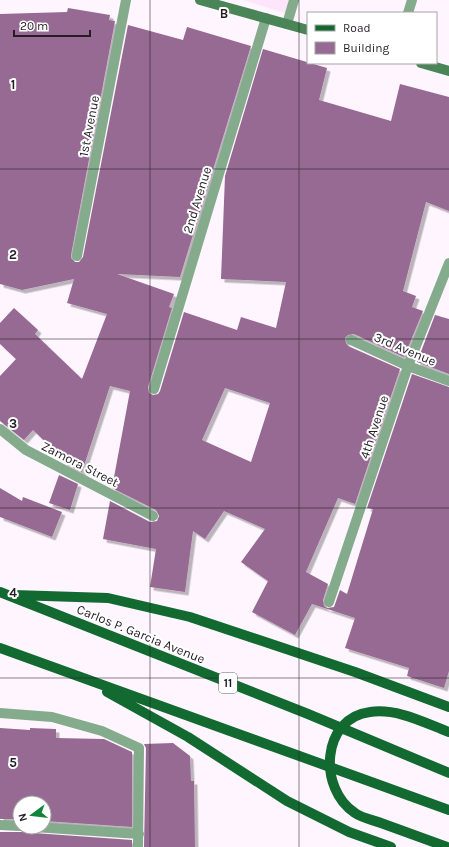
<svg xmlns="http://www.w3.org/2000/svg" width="449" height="847" font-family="Karla,sans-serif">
<defs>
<filter id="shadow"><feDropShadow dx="3.5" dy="3.5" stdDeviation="0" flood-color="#0004"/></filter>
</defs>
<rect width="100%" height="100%" fill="#fff5fe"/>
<path fill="#fde6fb" d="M243 0H289L285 13Z"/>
<path fill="#966a93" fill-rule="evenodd" filter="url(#shadow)" d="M68 8 110 15 109 20 115 21 71 255V258L75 262H79L83 257 128 25 183 40 187 27 251 46 180 277 117 274 174 294 169 307 172 308 148 387 149 393 153 395 158 394 160 391 184 312 237 330 241 317 276 328 286 282 221 279 225 176 263 49 327 68 319 100 391 121 400 84 449 97V211L426 202 403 291 416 296 412 307 423 311 404 357 354 334 348 335 345 338 346 343 348 346 400 369 355 504 338 498 306 572 328 584 323 600 324 606 327 608 334 607 340 590 347 594 373 509 367 508 412 374 449 387V671L444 688 407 676 409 668 345 648 355 618 312 604 295 635 252 612 268 581 241 562 265 529 224 511 205 539 193 531 185 592 150 587 156 549 103 539 110 501 150 522 157 521 159 516 156 510 112 488 130 391 110 386 82 472 64 462V460L33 430 24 440 0 421V376L16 359 0 344V323L14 308 38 330 35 334 82 379 107 314 67 303 74 279 22 290 0 284V14L67 12ZM225 388 270 403 251 462 202 440Z
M435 315 449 319V374L417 362Z
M59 475 78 484 70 510 49 503Z
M0 488 22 501 23 497 62 512 52 537 0 517Z
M0 728 30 730V728L56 729V738L104 739 132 752V827L44 821V803H20V819H0Z
M173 743 190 756 191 781H194L195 847H144L146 748 144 744Z
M26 827 34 833 132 840V847H0V832H23Z"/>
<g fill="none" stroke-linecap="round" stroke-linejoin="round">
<path stroke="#84ab8b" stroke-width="10" d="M408 13 412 0
M287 24 294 0
M77 256 126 0
M351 340 408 366 449 381
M154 389 266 18
M0 429 26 450 153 516
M329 602 408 366 449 263
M0 713 52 717 102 731 139 748 138 847
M0 825 20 826
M34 827 139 834"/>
<path stroke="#4a8557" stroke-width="10" d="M200 0 308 30
M421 63 449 71"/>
<path stroke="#136a31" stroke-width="10" d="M0 592 308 714 449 773
M14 595 108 598 190 617 355 672 449 707
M0 648 449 810
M107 692 188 737 287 801 349 832 391 847"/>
<path stroke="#136a31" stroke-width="10" d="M447 847C425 839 403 831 381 823 373 820 362 818 355 813 318 789 321 718 370 712 397 708 425 723 449 732"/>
</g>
<path fill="none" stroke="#241e24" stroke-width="1" stroke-opacity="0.55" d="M150 0V847M299 0V847M0 169H449M0 339H449M0 508H449M0 678H449"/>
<g text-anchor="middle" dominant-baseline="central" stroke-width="4" stroke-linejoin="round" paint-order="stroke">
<rect fill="#fff" stroke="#666266" stroke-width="1" x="219" y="673" width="18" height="20" rx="3"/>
<g font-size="12" font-weight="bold" fill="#241e24">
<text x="228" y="683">11</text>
</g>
<g font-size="13" fill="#241e24" stroke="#fff">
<text transform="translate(89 126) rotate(-79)">1st Avenue</text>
<text transform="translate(197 200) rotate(-73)">2nd Avenue</text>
<text transform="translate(405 349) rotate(23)">3rd Avenue</text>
<text transform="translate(374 427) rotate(-72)">4th Avenue</text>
<text transform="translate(80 464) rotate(27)">Zamora Street</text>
<text transform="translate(141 634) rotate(22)">Carlos P. Garcia Avenue</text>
</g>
</g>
<g font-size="13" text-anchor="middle" font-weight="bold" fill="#241e24" stroke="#fff" stroke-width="4" stroke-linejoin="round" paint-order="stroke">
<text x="224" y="18">B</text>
<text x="13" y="89">1</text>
<text x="13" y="259">2</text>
<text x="13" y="428">3</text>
<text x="13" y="597">4</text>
<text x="13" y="767">5</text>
</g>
<rect x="307" y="12" width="130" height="52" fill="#ffffff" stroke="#a7a5a7"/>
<rect x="315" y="25" width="20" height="6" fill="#136a31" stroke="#a7a5a7"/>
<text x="343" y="32" font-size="12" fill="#241e24">Road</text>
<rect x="315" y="42" width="20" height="12" fill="#966a93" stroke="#a7a5a7"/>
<text x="343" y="52" font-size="12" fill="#241e24">Building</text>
<g transform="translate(32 815) rotate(255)"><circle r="19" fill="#ffffff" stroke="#a7a5a7"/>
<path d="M0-3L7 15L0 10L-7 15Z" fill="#11843c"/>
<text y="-6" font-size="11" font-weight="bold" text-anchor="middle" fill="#241e24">N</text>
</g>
<path d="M14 30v6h76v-6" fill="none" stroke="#241e24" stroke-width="2"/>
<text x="20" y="30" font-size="12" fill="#241e24" stroke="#ffffff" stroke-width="3" paint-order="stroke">20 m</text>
</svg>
